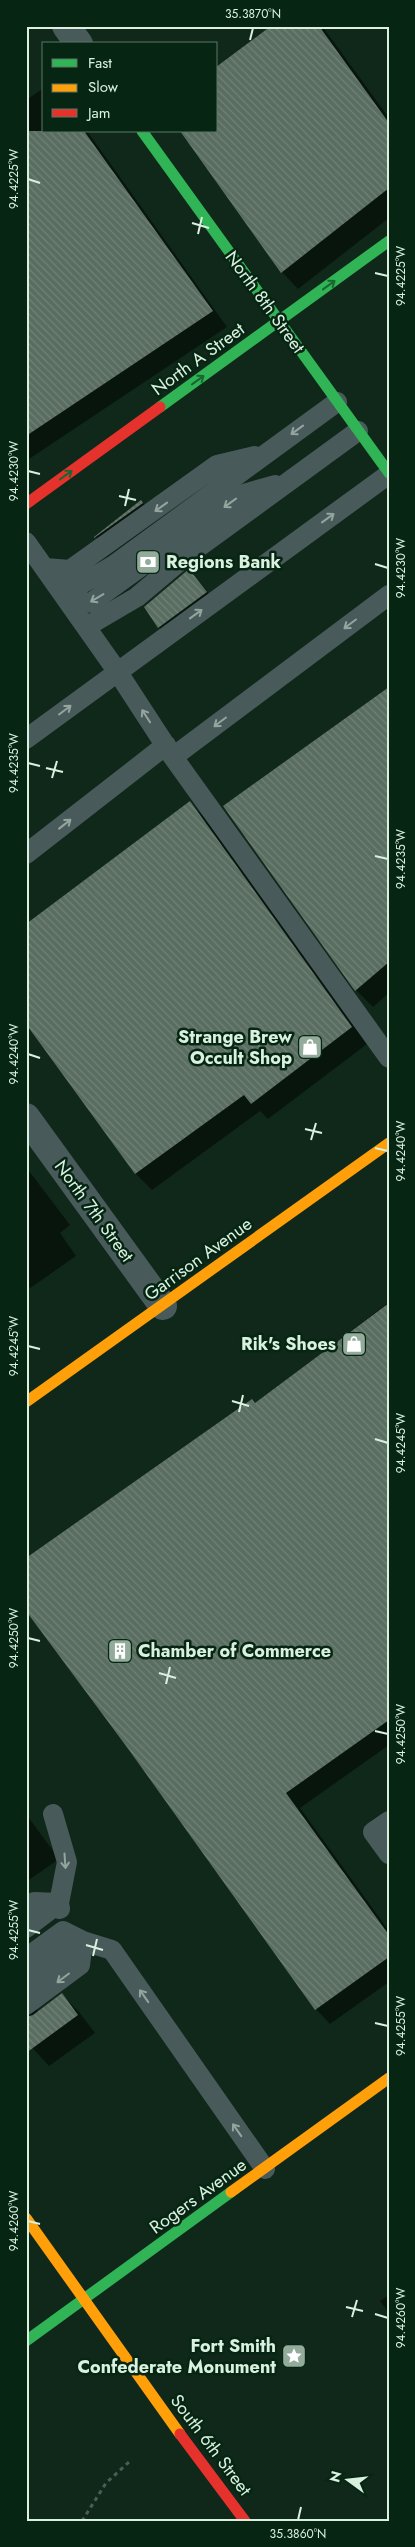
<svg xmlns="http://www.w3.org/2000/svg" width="415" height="2547" font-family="Jost,sans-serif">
<defs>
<pattern id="building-back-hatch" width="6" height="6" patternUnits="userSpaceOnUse" patternTransform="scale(1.25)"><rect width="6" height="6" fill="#5a6d61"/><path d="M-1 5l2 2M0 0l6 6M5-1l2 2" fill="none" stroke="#718277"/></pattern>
</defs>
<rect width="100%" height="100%" fill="#10281a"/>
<path fill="#0007" d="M274 26H322L389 118V218L298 289 282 272 216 131Z
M44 88V131H87L227 327 26 461V100Z
M141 501 154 514 108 550 96 537Z
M189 571 219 605 172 640 159 627Z
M389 690V993L373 1007 356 990 225 806Z
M190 803 206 819 367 1044 268 1119 260 1111 152 1190 136 1174 29 1026Z
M26 1167 70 1225 60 1233 76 1256 26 1291Z
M389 1302V1745L300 1808 389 1931V1982L330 2024 316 2009 130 1749 255 1404Z
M26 1814 59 1859 26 1882Z
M26 1938 31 1945 33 2006 39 2012 62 1995 79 2012 95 2033 49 2066 26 2041Z
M389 2295V2313L380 2301Z"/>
<path fill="url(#building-back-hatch)" d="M271 26H319L389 123V188L281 273 180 131H216V67Z
M26 131H84L213 311 26 436Z
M141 500 143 503 94 538V537Z
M189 569 207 592 158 628 144 607Z
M389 687V962L355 991 223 806Z
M190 801 352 1027 251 1104 244 1095 135 1174 26 1024V924Z
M389 1303V1720L286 1793 389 1935V1957L315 2010 129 1750 26 1611V1558L252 1399 255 1403Z
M62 1993 78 2015 26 2053V2017L33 2015Z"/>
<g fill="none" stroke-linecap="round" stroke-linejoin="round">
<path stroke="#4c5d59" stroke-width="3" stroke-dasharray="4 4" stroke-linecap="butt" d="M82 2521 106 2483 129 2462
M388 2521 389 2520"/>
<path stroke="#495a5b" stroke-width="20" d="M26 542 117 671 173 757 389 1058
M45 568 70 570 217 465 255 456
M59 588H75L114 565 337 402
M71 605 92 602 240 495 275 485
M86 627 137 597 181 560 358 431
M26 739 389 474
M173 757 389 595
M26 854 166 745
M389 1821 373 1832 389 1854
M26 1908 34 1902 59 1903 60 1909
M26 1928 59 1903 67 1862 53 1814
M26 1958 63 1931 83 1941 80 1965 26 2005
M26 1982 83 1941 112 1950 265 2169"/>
<path stroke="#495a5b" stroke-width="28" d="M66 26 79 44
M26 1117 163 1306"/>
<path stroke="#30b455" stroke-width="11" d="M142 131 389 473
M160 407 389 241
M26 2341 231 2192"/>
<path stroke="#ff9f0a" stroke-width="11" d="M26 1402 389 1143
M231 2192 389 2078
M26 2218 180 2434"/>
<path stroke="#e5322d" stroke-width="11" d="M26 504 160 407
M180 2434 245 2521"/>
</g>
<defs><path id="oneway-shaft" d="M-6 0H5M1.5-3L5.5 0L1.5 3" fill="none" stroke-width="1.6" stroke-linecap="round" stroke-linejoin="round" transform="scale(1.25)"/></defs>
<g stroke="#196631">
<use href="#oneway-shaft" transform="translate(329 285) rotate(-36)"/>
<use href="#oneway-shaft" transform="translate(198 380) rotate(-36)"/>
<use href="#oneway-shaft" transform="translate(66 475) rotate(-36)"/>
</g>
<g stroke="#92a69e">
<use href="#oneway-shaft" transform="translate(297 430) rotate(144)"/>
<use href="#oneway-shaft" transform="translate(230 503) rotate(144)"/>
<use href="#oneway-shaft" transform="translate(161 507) rotate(144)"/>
<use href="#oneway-shaft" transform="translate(328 518) rotate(-36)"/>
<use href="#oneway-shaft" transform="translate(97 598) rotate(149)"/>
<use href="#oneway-shaft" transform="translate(196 614) rotate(-36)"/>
<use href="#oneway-shaft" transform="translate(350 624) rotate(143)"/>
<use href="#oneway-shaft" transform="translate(65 710) rotate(-37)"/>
<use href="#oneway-shaft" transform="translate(146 716) rotate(-123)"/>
<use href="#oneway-shaft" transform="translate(220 722) rotate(143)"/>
<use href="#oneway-shaft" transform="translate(65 824) rotate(-38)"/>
<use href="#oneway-shaft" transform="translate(65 1861) rotate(86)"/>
<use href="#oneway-shaft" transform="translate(63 1978) rotate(143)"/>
<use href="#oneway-shaft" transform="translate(144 1996) rotate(-125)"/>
<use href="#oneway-shaft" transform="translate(237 2130) rotate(-125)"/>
</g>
<path fill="none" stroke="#daf1e0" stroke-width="2" d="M250 40 253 28M28 179 40 183M192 223 209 228M198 234 202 217M375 273 388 276M28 471 40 474M119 496 136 500M125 506 129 489M375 564 388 568M28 763 40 766M46 768 63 772M52 778 57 761M375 856 388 859M28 1054 40 1058M305 1129 322 1133M311 1140 316 1123M375 1148 388 1151M28 1346 40 1349M232 1401 249 1406M239 1412 243 1395M375 1439 388 1443M28 1638 40 1641M159 1673 176 1678M166 1684 170 1667M375 1731 388 1734M28 1930 40 1933M86 1945 103 1950M93 1956 97 1939M375 2023 388 2026M28 2221 40 2224M346 2307 363 2311M375 2314 388 2318M352 2317 357 2300M298 2520 301 2507"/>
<defs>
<symbol id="bank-square" viewBox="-11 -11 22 22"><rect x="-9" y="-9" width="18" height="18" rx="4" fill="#93ab9b" stroke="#062613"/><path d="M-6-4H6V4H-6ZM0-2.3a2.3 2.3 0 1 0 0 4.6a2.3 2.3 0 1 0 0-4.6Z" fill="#fff"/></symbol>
<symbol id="shop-square" viewBox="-11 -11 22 22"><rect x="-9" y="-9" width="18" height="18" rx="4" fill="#93ab9b" stroke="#062613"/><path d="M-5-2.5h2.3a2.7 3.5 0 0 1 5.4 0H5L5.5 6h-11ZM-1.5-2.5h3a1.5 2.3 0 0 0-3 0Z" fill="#fff"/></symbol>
<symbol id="building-square" viewBox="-11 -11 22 22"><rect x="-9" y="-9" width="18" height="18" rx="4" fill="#93ab9b" stroke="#062613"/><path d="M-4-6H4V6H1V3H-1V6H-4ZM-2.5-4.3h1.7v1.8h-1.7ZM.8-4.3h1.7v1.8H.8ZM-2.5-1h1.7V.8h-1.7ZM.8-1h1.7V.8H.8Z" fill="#fff"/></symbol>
<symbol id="sight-square" viewBox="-11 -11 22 22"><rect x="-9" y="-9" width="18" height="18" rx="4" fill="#93ab9b" stroke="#062613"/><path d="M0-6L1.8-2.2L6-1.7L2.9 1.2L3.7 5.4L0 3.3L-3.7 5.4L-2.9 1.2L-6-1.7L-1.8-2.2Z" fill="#fff"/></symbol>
</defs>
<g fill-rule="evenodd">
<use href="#bank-square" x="134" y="548" width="28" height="28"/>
<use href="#shop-square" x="296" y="1033" width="28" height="28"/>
<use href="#shop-square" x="340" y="1330" width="28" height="28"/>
<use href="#building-square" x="106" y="1637" width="28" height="28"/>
<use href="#sight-square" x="280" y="2342" width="28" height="28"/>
</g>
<g text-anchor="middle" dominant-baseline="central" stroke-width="5" stroke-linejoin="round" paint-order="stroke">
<g font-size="18" fill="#daf1e0" stroke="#062613">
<text transform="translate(265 302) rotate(54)">North 8th Street</text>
<text transform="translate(198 359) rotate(-36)">North A Street</text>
<text transform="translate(94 1211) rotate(54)">North 7th Street</text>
<text transform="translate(198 1259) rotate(-36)">Garrison Avenue</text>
<text transform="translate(198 2196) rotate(-36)">Rogers Avenue</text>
<text transform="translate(211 2445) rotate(53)">South 6th Street</text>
</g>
<g font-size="18" font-weight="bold" fill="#daf1e0" stroke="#062613" text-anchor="end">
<text x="166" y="562" text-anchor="start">Regions Bank</text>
<text x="292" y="1037">Strange Brew<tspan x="292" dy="21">Occult Shop</tspan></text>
<text x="336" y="1344">Rik's Shoes</text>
<text x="138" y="1651" text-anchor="start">Chamber of Commerce</text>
<text x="276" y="2346">Fort Smith<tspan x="276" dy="21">Confederate Monument</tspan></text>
</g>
</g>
<rect width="415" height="2547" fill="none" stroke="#062613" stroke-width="55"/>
<rect x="42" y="42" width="175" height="90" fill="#062613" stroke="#5b7765"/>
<rect x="52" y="59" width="25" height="8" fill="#30b455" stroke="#5b7765"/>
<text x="88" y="68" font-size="15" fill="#daf1e0">Fast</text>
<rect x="52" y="84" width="25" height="8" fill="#ff9f0a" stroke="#5b7765"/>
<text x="88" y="92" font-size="15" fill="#daf1e0">Slow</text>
<rect x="52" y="109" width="25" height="8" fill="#e5322d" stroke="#5b7765"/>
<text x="88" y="118" font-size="15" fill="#daf1e0">Jam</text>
<g transform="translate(348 2480) rotate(285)" stroke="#062613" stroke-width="4" paint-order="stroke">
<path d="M0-4L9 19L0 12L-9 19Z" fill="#daf1e0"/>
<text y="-8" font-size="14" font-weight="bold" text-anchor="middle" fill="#daf1e0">N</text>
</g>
<rect x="28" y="28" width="360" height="2492" fill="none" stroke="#daf1e0" stroke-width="2"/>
<g font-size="12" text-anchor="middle" fill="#daf1e0">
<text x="253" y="18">35.3870°N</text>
<text transform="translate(14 179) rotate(-90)" y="4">94.4225°W</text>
<text transform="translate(401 276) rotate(-90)" y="4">94.4225°W</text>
<text transform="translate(14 471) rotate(-90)" y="4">94.4230°W</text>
<text transform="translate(401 568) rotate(-90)" y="4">94.4230°W</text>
<text transform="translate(14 763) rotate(-90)" y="4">94.4235°W</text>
<text transform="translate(401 859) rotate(-90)" y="4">94.4235°W</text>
<text transform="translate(14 1054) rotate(-90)" y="4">94.4240°W</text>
<text transform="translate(401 1151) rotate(-90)" y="4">94.4240°W</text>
<text transform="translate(14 1346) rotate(-90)" y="4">94.4245°W</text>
<text transform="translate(401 1443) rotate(-90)" y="4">94.4245°W</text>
<text transform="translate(14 1638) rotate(-90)" y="4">94.4250°W</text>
<text transform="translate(401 1734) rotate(-90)" y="4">94.4250°W</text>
<text transform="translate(14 1930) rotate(-90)" y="4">94.4255°W</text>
<text transform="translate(401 2026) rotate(-90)" y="4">94.4255°W</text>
<text transform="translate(14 2221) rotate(-90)" y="4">94.4260°W</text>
<text transform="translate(401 2318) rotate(-90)" y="4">94.4260°W</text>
<text x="298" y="2538">35.3860°N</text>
</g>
</svg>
